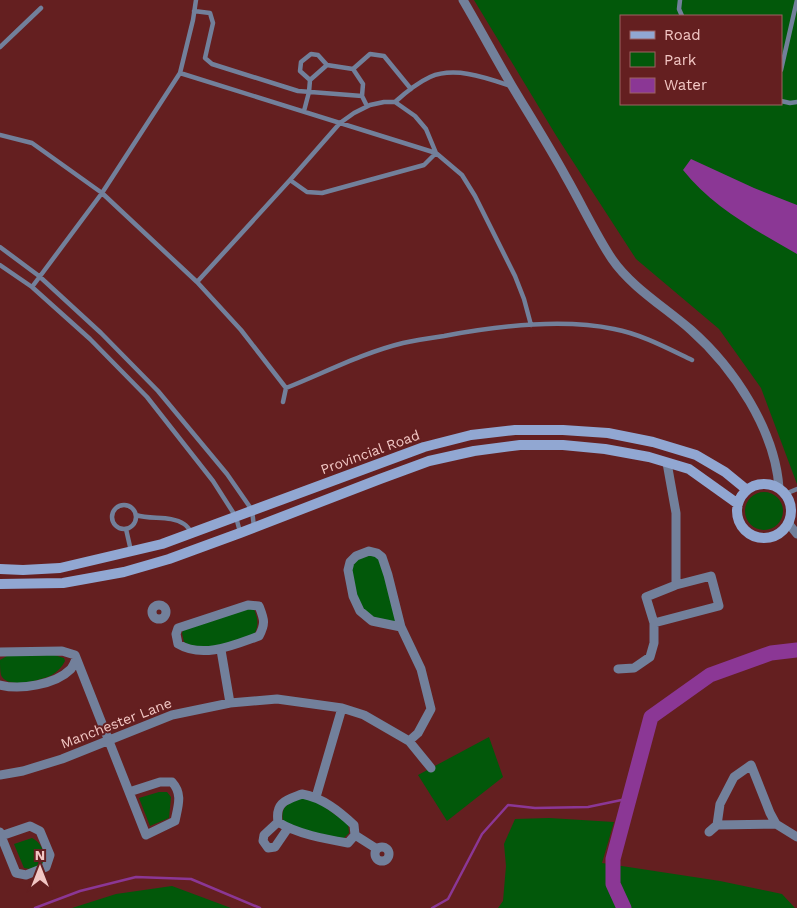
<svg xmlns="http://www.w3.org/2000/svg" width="797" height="908" font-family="'Work Sans',sans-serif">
<rect width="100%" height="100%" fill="#641f20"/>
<path fill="#02580a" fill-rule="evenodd" d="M474 0H797V484L761 388 719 329 636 259 557 137ZM621 16H781V104H621Z
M745 511a19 19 0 1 1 38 0a19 19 0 1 1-38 0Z
M377 553 401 627 389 626 360 611 350 562Z
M245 608 254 609C258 619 259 625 254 635 232 643 205 655 184 642L182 633 184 628Z
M54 655 64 658 65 661C62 667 58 671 52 675 42 680 7 690 1 675 0 671 0 664 0 660L7 656Z
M489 737 503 777 447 821 418 775Z
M159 792H167L171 797 169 818 150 826 139 798Z
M304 798 315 800 348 824 349 833 343 839 291 827 283 821C280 805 290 802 304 798Z
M549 818 614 822 602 863 720 881 782 894 795 908H498L503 901 506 866 504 844 515 819Z
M32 838C42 843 46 854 43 864L30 869 24 868 14 844Z
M172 886 231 908H72L116 894Z"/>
<path fill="#8b3795" d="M691 159 754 188 797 205V254C757 231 712 207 683 170Z"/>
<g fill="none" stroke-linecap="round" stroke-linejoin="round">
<path stroke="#8b3795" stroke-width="2.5" d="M35 908 80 891 136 877 191 879 260 908
M432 908 448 899 482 834 508 805 535 808 588 807 631 798"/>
<path stroke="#8b3795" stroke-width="15" d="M624 908 613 884V859L651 717 710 675 771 653 797 650"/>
<path stroke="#72809b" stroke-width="4.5" d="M680 0 679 9 682 16
M194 11 210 13 213 23 205 58 212 64 298 91 362 96
M0 47 41 8
M353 69 370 54 384 56 411 89
M781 70 797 0
M180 73 436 153 462 175 475 196 515 276 524 299 531 325
M310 80 300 71 301 62 311 54 318 55 327 65
M781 101 790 103 797 102
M395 102C406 92 417 83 430 77 455 66 487 78 511 86
M304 111 309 92 310 80 327 65 353 69 363 84 362 96 367 106
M0 135 32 143 102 193 197 282 241 330 286 388C324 373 362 353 403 343 416 340 430 338 444 336 497 326 560 318 614 329 641 334 667 348 692 360
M0 247 39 276 101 333 158 391 227 474 252 510 254 527
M0 265 32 287 90 339 147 397 213 481 236 517 240 532
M197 282 290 180 340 123 354 113 370 105 384 102H395L415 116 426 129 436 153 424 165 322 193 307 192 290 180
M32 287 102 193 180 73 193 20 196 0
M283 402 286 388
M785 494 797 489
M112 517a12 12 0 1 1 24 0a12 12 0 1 1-24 0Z
M136 515C151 520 171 515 184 524 187 526 190 530 192 533
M126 529 131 551"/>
<path stroke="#72809b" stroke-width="9" d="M463 0C480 29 495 57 512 86 530 116 549 146 566 177 581 203 596 235 612 259 631 287 666 308 691 330 734 368 775 430 779 488
M667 463 676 513V585
M788 523 797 534
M711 576 719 606 654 623 646 597 676 585Z
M152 612a7 7 0 1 1 14 0a7 7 0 1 1-14 0Z
M248 605 259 606C264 619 266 623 259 636 234 645 203 659 178 644L176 634 178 628Z
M401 627 372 621 360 611 353 596 348 570 350 562 356 556 369 551 377 553 382 557 388 575 401 627 421 669 431 709 418 733 409 741
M221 650 230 703
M0 652 62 651 75 655 146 835 175 821C178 806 183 794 172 782H160L129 792
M618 669 634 668 650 657 654 643V623
M0 685C20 690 55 685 71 669 73 666 75 662 76 659
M0 775 23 771 62 759 172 715 230 703 277 699 342 708 364 715 409 741 431 768
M302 794C323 798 339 811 354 825L355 835 348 843C325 839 297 834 278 822 275 802 286 800 302 794Z
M316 797 342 708
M278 822 264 835 263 841 268 848 275 847 288 828
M776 824 717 825 720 804 734 777 751 765 770 813 776 824 797 837
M0 832 1 836 16 873 26 875 46 867 50 855 40 831 30 826 1 836
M709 832 717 825
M355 835 377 849
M375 854a7 7 0 1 1 14 0a7 7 0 1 1-14 0Z"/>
<path stroke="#91a7d2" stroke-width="10" d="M737 511a27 27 0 1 1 54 0a27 27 0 1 1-54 0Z
M0 569 23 570 60 568 162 544 424 447 471 435 515 430H563L608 433 653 442 696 455 725 472 747 490
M0 584 63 583 124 572 169 559 240 533 380 479 429 461 474 451 520 445H563L605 449 649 457 689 469 738 504"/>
</g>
<g text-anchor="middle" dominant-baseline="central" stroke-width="4" stroke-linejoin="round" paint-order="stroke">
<g font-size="14" fill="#f2c7c4" stroke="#641f20">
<text transform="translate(370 452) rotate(-20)">Provincial Road</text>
<text transform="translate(116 723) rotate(-21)">Manchester Lane</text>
</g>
</g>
<rect x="620" y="15" width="162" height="90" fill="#641f20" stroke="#9d6262"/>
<rect x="630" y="31" width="25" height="8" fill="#91a7d2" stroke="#9d6262"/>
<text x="664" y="40" font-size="15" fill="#f2c7c4">Road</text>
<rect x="630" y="52" width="25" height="15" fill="#02580a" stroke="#9d6262"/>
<text x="664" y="65" font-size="15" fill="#f2c7c4">Park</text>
<rect x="630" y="78" width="25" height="15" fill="#8b3795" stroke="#9d6262"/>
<text x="664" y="90" font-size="15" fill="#f2c7c4">Water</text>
<g transform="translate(40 868)" stroke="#641f20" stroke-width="4" paint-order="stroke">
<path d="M0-4L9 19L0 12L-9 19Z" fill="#f2c7c4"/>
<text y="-8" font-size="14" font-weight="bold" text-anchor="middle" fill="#f2c7c4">N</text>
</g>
</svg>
